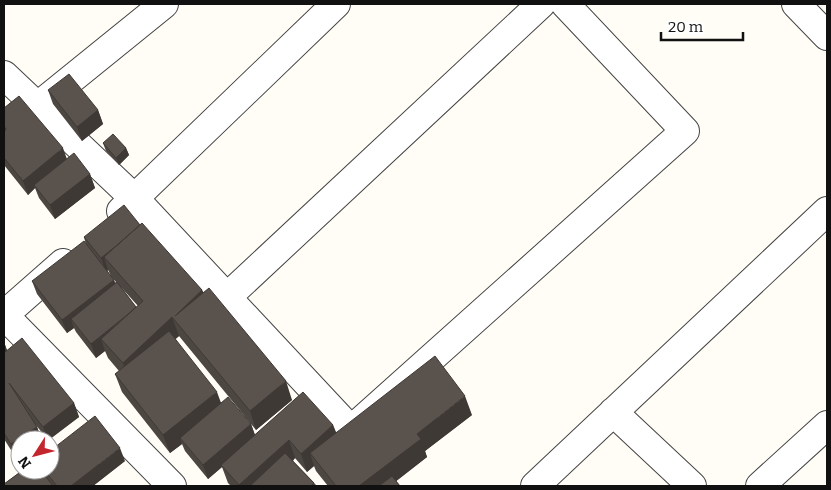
<svg xmlns="http://www.w3.org/2000/svg" width="831" height="490" font-family="Bitter,serif">
<rect width="100%" height="100%" fill="#fffdf5"/>
<g fill="none" stroke-linecap="round" stroke-linejoin="round">
<defs>
<path id="street" d="M796 4 827 36
M4 75 135 199 351 430 685 131 565 4
M43 102 164 4
M121 211 336 4
M226 298 541 4
M4 315 63 263
M4 315 172 486
M613 412 692 486
M535 486 827 211
M760 486 827 425"/>
</defs>
<use href="#street" stroke="#444" stroke-width="30"/>
<use href="#street" stroke="#fff" stroke-width="28"/>
</g>
<path fill="#4d4742" fill-rule="evenodd" d="M48 90 98 110 103 124 82 141 53 104Z
M4 108 67 159 90 174 95 188 55 219 39 198 35 188 28 195 4 165Z
M103 143 126 148 129 155 119 165 106 151Z
M140 225 202 290 204 293 292 400 256 430 179 336 175 339 221 403 251 424 255 435 333 425 336 432 472 415 425 451 427 457 396 481 400 486H328L316 471 314 466 307 472 295 458 293 461 317 486H231L228 483 222 467 208 479 185 451 182 444 170 453 122 392 115 374 119 371 108 358 105 351 96 358 76 332 74 328 67 333 37 294 32 281 86 245 84 237ZM108 270 111 276 116 282 115 283 114 280 107 271ZM120 286 138 306 136 307Z
M4 342 7 350 74 403 79 417 49 440H48L35 424 37 427 42 440H20L16 458 4 439Z
M125 461 93 486H5L4 484 23 470H50Z"/>
<path fill="#3f3936" d="M98 110 103 124 82 141 77 127Z
M63 148 68 162 34 185 35 188 28 195 23 181Z
M126 148 129 155 119 165 116 158Z
M90 174 95 188 55 219 50 205Z
M141 226 104 257 108 270 106 272 101 258Z
M114 280 119 294 71 319 74 328 67 333 62 320Z
M202 290 209 308 175 316Z
M137 308 101 339 105 351 96 358 91 344Z
M172 317 179 336 129 382 123 363Z
M4 342 8 354 4 357Z
M286 381 292 400 256 430 250 411Z
M217 392 224 411 180 438 182 444 170 453 163 435Z
M465 396 472 415 425 451 427 457 390 486H359L417 434Z
M74 403 79 417 48 440 43 427Z
M251 424 256 438 221 465 222 467 208 479 203 465Z
M333 425 340 444 310 453 314 466 307 472 301 454Z
M37 427 42 440H20V455L16 458 11 444Z
M289 440 295 458 264 486H239V485Z
M120 448 125 461 93 486H71Z"/>
<path fill="#5a524d" stroke="#3f3936" d="M69 74 98 110 77 127 48 90Z
M19 96 63 148 23 181 4 158V132L6 129 4 126V108Z
M113 134 126 148 116 158 103 143Z
M74 153 90 174 50 205 34 185Z
M124 205 140 225 116 246 101 258 84 237Z
M142 223 202 290 175 316 209 288 286 381 250 411 172 317 123 363 101 339 143 301 104 257Z
M84 241 114 280 62 320 32 281Z
M117 282 136 307 127 315 91 344 71 319Z
M169 331 217 392 163 435 115 374Z
M22 338 74 403 43 427 9 383 37 427 11 444 4 433V379L5 378 4 376V353Z
M435 356 465 396 417 434 421 439 359 486H336L310 453Z
M303 392 333 425 301 454 289 440 239 485 221 465Z
M228 397 251 424 203 465 180 438Z
M95 416 120 448 71 486H57L44 470H50V451Z
M285 453 314 483 311 486H250Z
M23 470H41L53 486H6L4 484Z
M392 476 400 486H379Z"/>
<rect width="831" height="490" fill="none" stroke="#111111" stroke-width="10"/>
<g transform="translate(35 455) rotate(234)"><circle r="24" fill="#ffffff" stroke="#a0a0a0"/>
<path d="M0-4L9 19L0 12L-9 19Z" fill="#c4262e"/>
<text y="-8" font-size="14" font-weight="bold" text-anchor="middle" fill="#111111">N</text>
</g>
<path d="M661 32v8h82v-8" fill="none" stroke="#111111" stroke-width="2.5"/>
<text x="668" y="32" font-size="15" fill="#111111" stroke="#ffffff" stroke-width="4" paint-order="stroke">20 m</text>
</svg>
